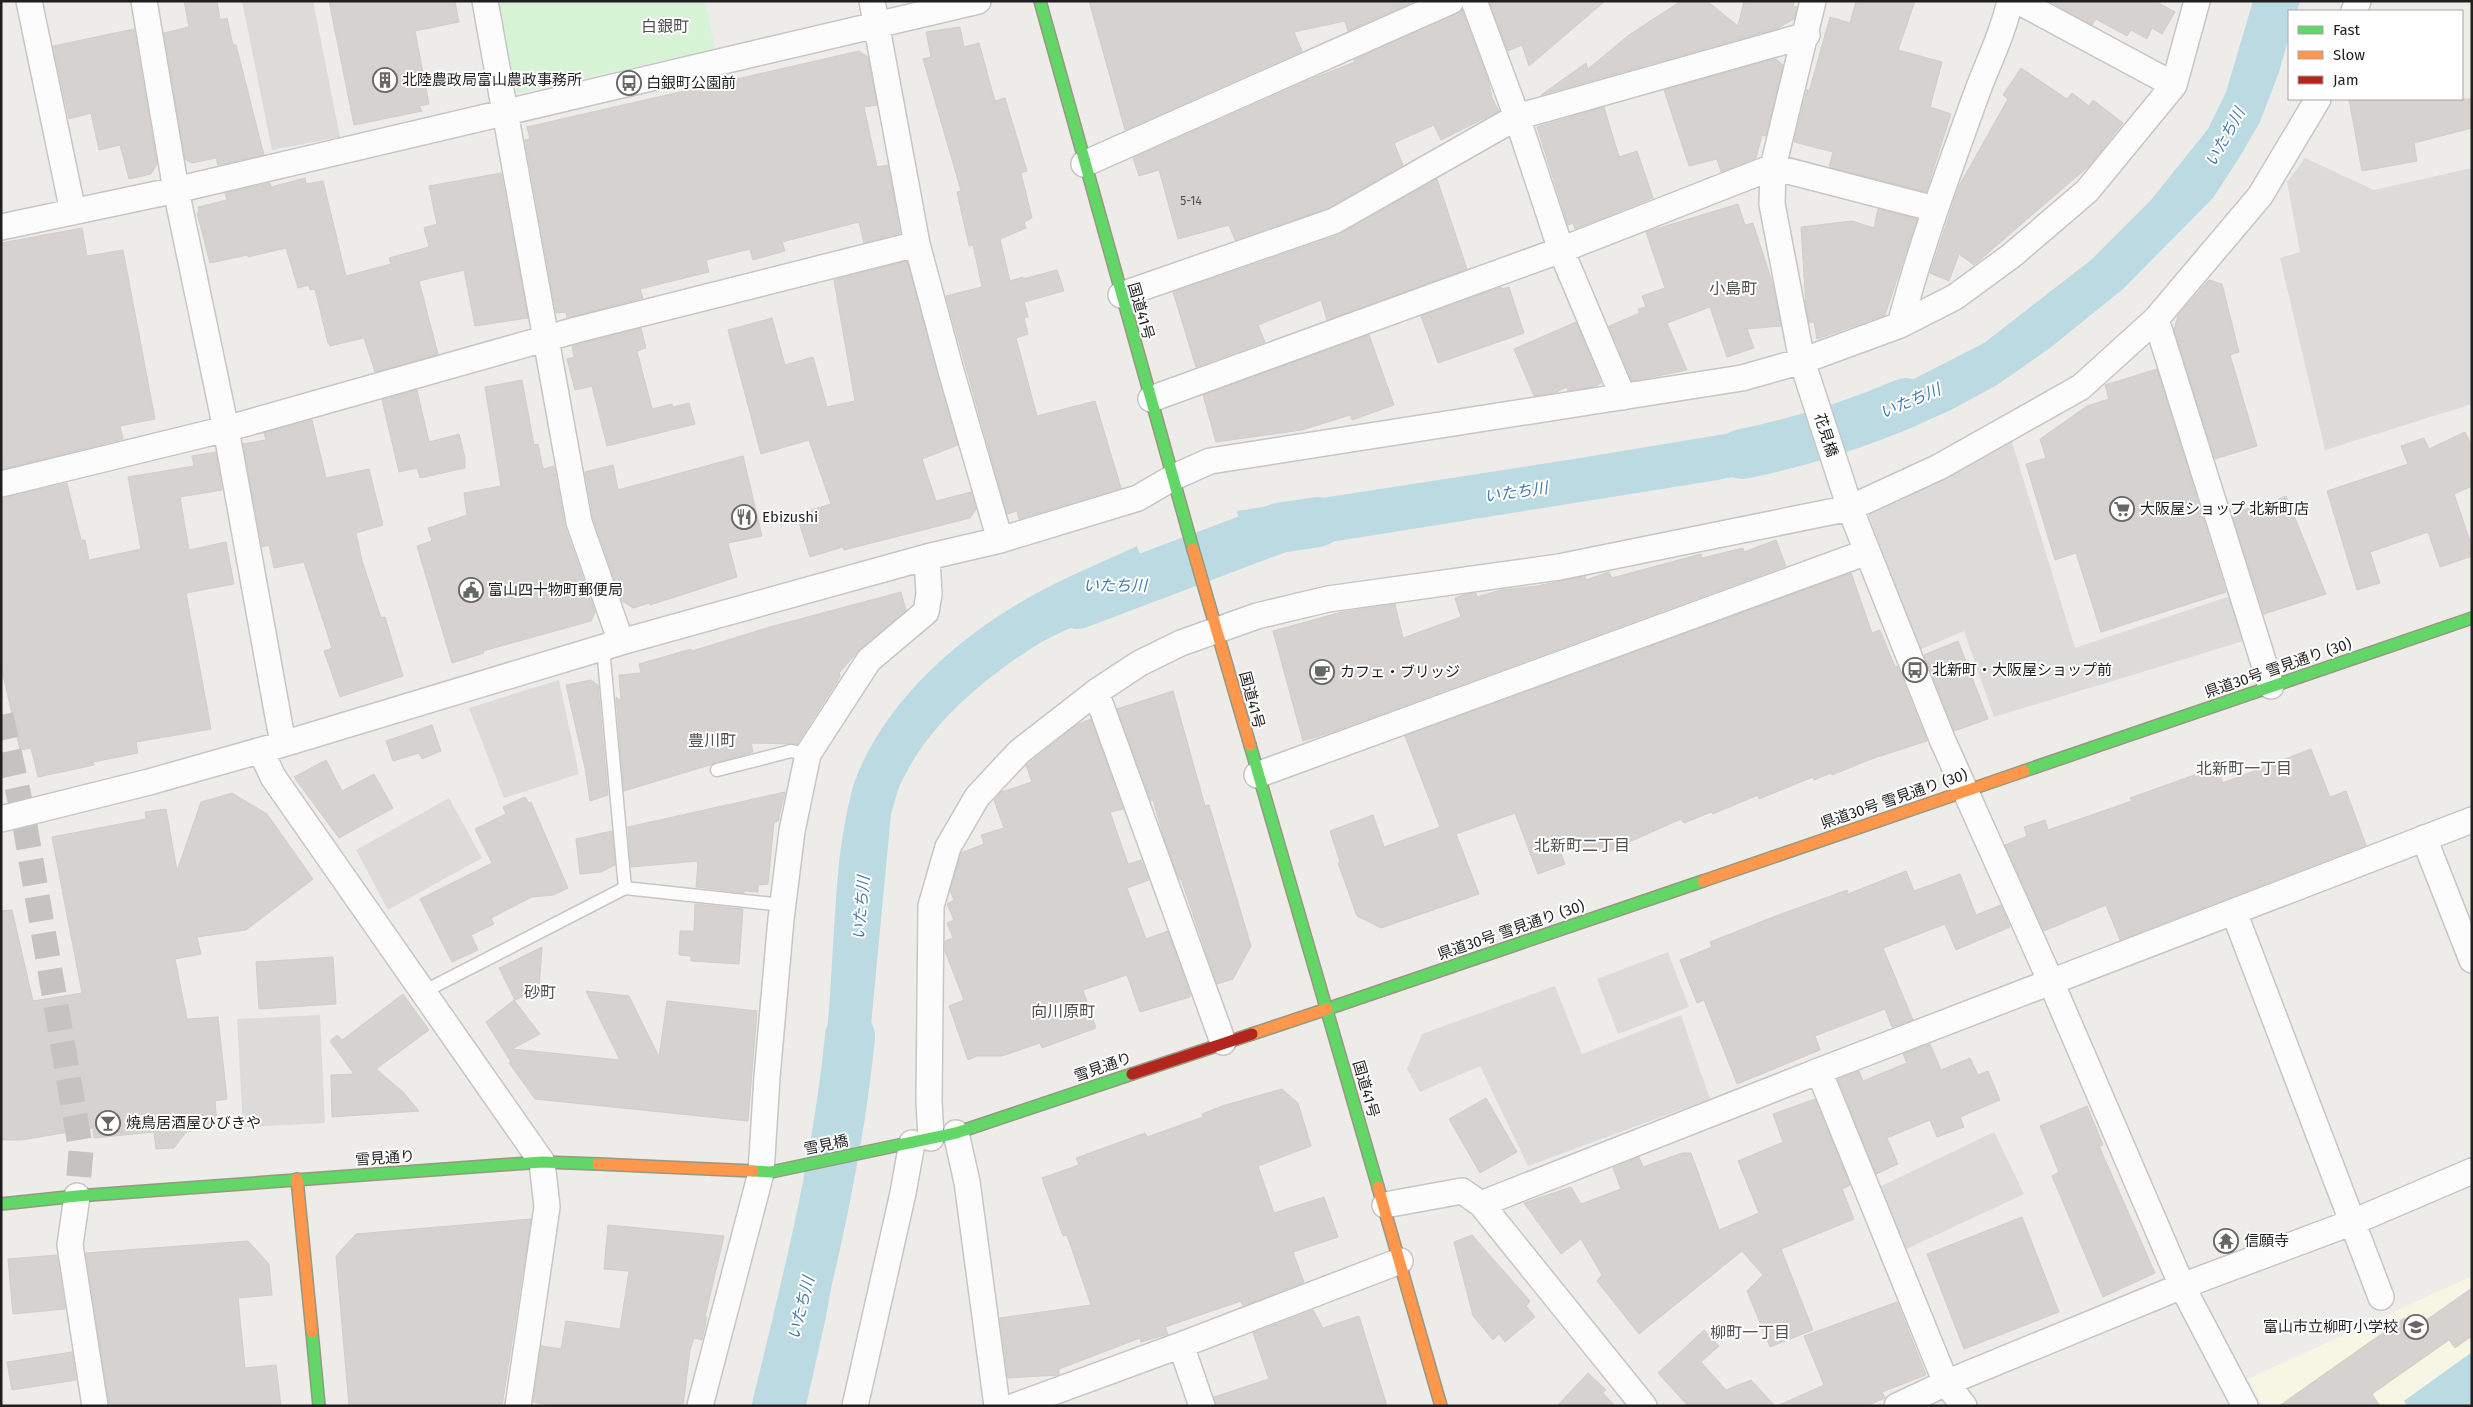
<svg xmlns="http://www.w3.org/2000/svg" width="2473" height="1407" font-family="'Fira Sans','Noto Sans JP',sans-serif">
<rect width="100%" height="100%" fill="#eeece8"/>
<path fill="#f7f6e4" d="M2472 1276V1406H2263L2248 1379Z"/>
<path fill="#dcdbd9" d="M242 1H313L340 137 272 150Z
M2305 158 2374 190 2472 168V404L2325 450 2280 258 2300 252 2287 182Z
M2011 439 2075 648 2230 596 2247 640 1994 717 1964 631 1917 651 1868 513Z
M559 680 579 774 504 798 469 708Z
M449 798 482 858 388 910 356 850Z
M1668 952 1689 1007 1618 1034 1597 979Z
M1555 986 1582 1054 1681 1015 1710 1099 1528 1166 1480 1066 1420 1092 1407 1069 1422 1034Z
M320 1015 325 1123 243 1127 237 1019Z
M1994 1132 2024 1194 1902 1251 1873 1190Z"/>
<path fill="#d6f4d5" d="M497 1H705L715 49 517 93Z"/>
<path fill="#bbdae2" d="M2253 1H2300L2297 11H2289V37L2279 72 2260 122 2239 158 2213 198 2123 289 2050 348 1997 385 1949 411 1896 434 1848 447 1834 407 1904 384 1984 343 2091 260 2151 200 2208 129 2226 92Z
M1803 414 1817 459 1718 480 1249 555 1247 544 1251 539 1250 532 1241 531 1237 511 1574 459 1755 429Z
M1137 546 1144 566 1137 569 1141 581 1148 580 1154 599C1119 610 1071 625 1040 643 985 677 927 725 900 785 896 794 894 805 891 814L871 1025 869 1069 864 1098 817 1107C832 1027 831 944 839 863 841 844 849 795 856 778 886 702 953 642 1021 602 1058 580 1099 564 1137 546Z
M842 1221 826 1317 806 1406H759L766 1382 796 1230Z
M2472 1352V1406H2407L2404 1401Z"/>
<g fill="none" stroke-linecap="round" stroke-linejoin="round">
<path stroke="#bbdae2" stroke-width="50" d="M1742 454C1798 443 1854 425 1906 403
M1077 604 1279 528 1318 522
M777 1406C807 1284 838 1161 850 1036"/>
</g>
<path fill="#d5d2cf" stroke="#d1cdc9" d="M184 1H217L220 20 227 18 233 45H236L264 155 218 165 216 158 192 163 185 159 164 33 189 27Z
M329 1H455L459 22 415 31 429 104 419 106 422 111 354 125Z
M1089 1H1415L1348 31 1345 21 1294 32 1302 51 1125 130Z
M1489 1H1605L1529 66 1522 45 1508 51Z
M1681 1H1707L1738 26 1744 1H1794L1793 6 1797 7 1794 19 1778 28 1541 95 1586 63 1588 69 1629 35Z
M1856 1H1915L1898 50 1942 62 1930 107 1951 114 1926 192 1829 167 1833 152 1794 142 1807 89 1809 92 1830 17 1850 23Z
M2049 1H2155L2175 12 2162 34 2152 28 2147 39 2131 30 2127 36 2096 19 2092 25Z
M1462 10 1489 83 1492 98 1499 111 1441 140 1434 125 1394 143 1403 165 1328 208 1235 240 1229 225 1178 239 1159 170 1139 176 1133 158 1314 78 1355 62 1354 60Z
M960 27 964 47 979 43 995 101 1005 98 1027 171 1021 173 1032 218 1024 222 1026 228 1000 239 1010 281 1023 277V279L1057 270 1064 291 1024 302 1028 317 1024 318 1028 334 1016 338 1037 416 1095 401 1121 488 1019 519 1017 511 1007 514 946 296 982 287 973 245 969 246 957 192 961 191 923 59 931 57 926 32Z
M134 29 157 164 151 174 129 179 120 145 99 150 91 113 69 119 53 46Z
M859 51 868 57 877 105 864 107 877 167 888 165 900 233 864 243 859 222 782 242 785 251 753 260 750 249 706 260 709 272 640 289 643 298 567 318 566 312 556 313 525 140 530 139 527 127Z
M1776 59 1783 65 1766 136 1762 135 1756 158 1721 172 1717 159 1689 166 1664 90Z
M2021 68 2067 99 2072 93 2089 106 2093 100 2123 123 2089 166 1974 265 1959 254 1949 281 1930 273 1959 186 2008 99 2003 95Z
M2349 99H2472V128L2414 143 2417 161 2362 171Z
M1604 107 1619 157 1637 151 1653 198 1575 229 1573 223 1568 225 1537 127Z
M501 173 528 318 475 326 464 270 419 281 438 354 375 372 364 338 330 346 328 343 315 289 310 290 309 285 298 288 286 248 248 257V255L210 263 197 213H199L198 207 227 200 225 193 270 183 271 187 305 178 306 184 323 181 346 276 391 264 389 258 429 247 424 228 437 224 429 186Z
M1437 179 1467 269 1327 320 1321 300 1258 325 1265 342 1196 367 1173 292 1339 235Z
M1738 204 1745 225 1753 223 1773 285 1781 326 1747 329 1754 348 1727 357 1710 307 1667 323 1687 370 1632 381 1609 326 1640 313 1638 309 1646 307 1642 296 1665 288 1646 232Z
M1878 209 1917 219 1885 315 1817 339 1814 322 1809 323 1806 306 1801 227 1852 221 1874 228Z
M82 228 87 256 123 250 155 419 120 426 123 439 2 469 1 243Z
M907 261 958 445 922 459 936 501 971 492 976 509 970 518 844 550 843 547 810 557 798 519 812 514 811 510 831 504 809 440 761 454 728 330 772 318 785 365 813 357 827 407 855 401 834 280Z
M2209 280 2222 284 2239 352 2230 355 2257 446 2215 459 2174 330 2178 315Z
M1501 287 1502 289 1509 287 1524 333 1438 363 1421 316Z
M1576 322 1601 383 1594 387 1568 391 1567 387 1554 393 1534 396 1514 349Z
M641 328 646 348 637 351 652 409 672 404 673 407 689 403 695 424 607 446 592 386 575 390 567 359 574 357 572 346Z
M1369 335 1394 405 1352 420 1350 415 1302 430 1216 442 1203 395Z
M2157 369 2226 592 2101 632 2076 553 2055 560 2026 464 2046 458 2040 439 2087 406 2109 399 2105 385Z
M522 380 534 445 538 444 543 469 554 466 565 527 595 612 591 621 483 651 484 653 452 663 417 546 432 541 428 528 467 515 464 493 501 486 485 387Z
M417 390 429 442 459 434 465 458V468L420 478 417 468 399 472 382 400Z
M312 420 326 478 369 469 383 525 356 533 362 561 381 618 385 617 403 676 340 697 324 651 332 648 304 562 274 568 269 545 262 547 243 444 266 440 264 433Z
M2465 432 2472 446V486L2454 494 2472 547V556L2440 567 2428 532 2370 552 2380 583 2357 590 2327 491 2408 464 2401 446 2424 438 2429 449Z
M216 452 222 490 180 497 189 550 226 542 234 584 186 593 211 729 136 742 138 753 93 762 94 765 38 777 31 748 20 750 1 665V498L67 483 81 540H85L89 560 141 549 128 477 194 466 192 456Z
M743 456 762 536 728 543 737 577 650 605 649 603 633 608 622 601 593 518 585 472 613 465 618 490Z
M2286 496 2326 594 2264 614 2232 515 2268 500 2270 503Z
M1776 540 1786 566 1332 732 1303 741 1273 631 1342 612 1395 604 1403 638 1461 617 1455 598 1466 594 1476 593 1477 597 1501 590 1537 586 1585 576 1586 580 1609 572 1612 578 1701 554 1702 558 1743 548 1744 552Z
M1851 573 1872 633 1880 630 1895 667 1897 666 1927 741 1874 758 1832 775 1831 773 1814 780 1813 777 1759 799 1758 795 1713 814 1711 812 1684 823 1681 819 1609 851 1559 849 1565 864 1538 874 1515 813 1456 834 1479 894 1381 928 1357 916 1338 863 1340 862 1330 831 1373 815 1384 847 1440 827 1405 736Z
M901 592 906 610 860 649 839 673 840 677 797 744 751 743 753 752 624 791 616 697 621 701 619 675 641 673 639 664 691 649 692 651 770 627Z
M1958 641 1988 719 1954 731 1924 655Z
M591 680 598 685 608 795 590 801 585 768 566 685Z
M1173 691 1205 806 1209 805 1251 946 1233 979 1217 984 1181 879H1179L1164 838 1153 800 1151 801 1117 709Z
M1091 719 1123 809 1110 812 1128 864 1141 860 1149 880 1127 888 1146 939 1168 931 1190 994V997L1140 1012 1127 975 1083 990 1096 1028 1042 1048 1040 1043 1002 1056H977L968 1060 949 1006 964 1000 945 951V941L953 938 947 923 954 920 947 904 954 900 950 891 961 853 984 844 981 835 1004 828 994 800 1001 792 1032 782 1026 765 1029 763 1078 724Z
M432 725 441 751 422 759 419 753 393 761 386 741Z
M2311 749 2330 797 2346 791 2366 845 2120 940 2106 905 2044 931 2005 845 2027 836 2024 827 2045 820 2048 830 2132 801 2130 798 2217 767 2223 783Z
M326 760 342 791 374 774 393 808 339 838 294 777Z
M785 792 778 821 774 822 768 884 758 885V892L744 891V893L696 887 698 861 631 867 628 827Z
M232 793 267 814 313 879 246 930 197 937 201 954 175 959 187 1019 218 1017 227 1099 215 1101 217 1126 186 1132 174 1148 156 1149 154 1132 94 1138 93 1128 21 1140H1V911L12 910 33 1001 82 993 52 837 146 819 145 812 166 809 177 871 201 802Z
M525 797 529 803 531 802 568 888 553 895 532 897 491 918 494 924 471 935 478 950 452 962 420 899 492 863 475 829 506 814 503 807Z
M612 831 615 865 601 872 580 874 576 839Z
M1906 871 1914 891 1960 874 1976 915 2001 905 2010 927 1956 950 1945 924 1883 948 1913 1020 1892 1027 1885 1009 1815 1036 1820 1050 1737 1084 1704 1000 1697 1003 1680 960 1712 947 1710 942 1773 917 1847 890 1848 894Z
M695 904 743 909 739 964 691 961V956L679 955 680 931H694Z
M542 947 539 989 515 1000 499 968Z
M333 957 336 1004 259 1009 256 962Z
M586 991 629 996 659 1057 667 1001 757 1011 748 1121 535 1099 509 1063 511 1062 486 1022 514 1000 540 1034 512 1049 620 1060Z
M403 994 429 1030 376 1069 403 1092 419 1111 332 1117 331 1075 354 1074 330 1041 337 1035 342 1040Z
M1930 1044 1941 1070 1970 1058 1978 1075 1988 1071 2000 1100 1960 1117 1964 1127 1937 1137 1930 1120 1887 1138 1898 1164 1876 1174 1838 1079 1859 1071 1863 1081 1907 1063 1903 1054Z
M1282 1089 1298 1103 1311 1146 1258 1166 1274 1213 1324 1197 1338 1237 1293 1252 1304 1282 1243 1306 1241 1301 1165 1327 1168 1334 1141 1342 1140 1338 1059 1369V1375L1008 1378 1000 1318 1091 1305 1067 1235 1063 1236 1042 1178 1079 1165 1076 1158 1145 1133 1147 1137 1203 1117 1202 1114 1222 1106Z
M1486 1098 1517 1152 1480 1173 1449 1119Z
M1815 1099 1850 1185 1842 1189 1854 1219 1781 1249 1813 1330 1770 1347 1747 1291 1763 1275 1742 1251 1639 1334 1597 1281 1602 1275 1581 1239 1561 1254 1524 1203 1571 1187 1581 1204 1621 1189 1613 1168 1639 1157 1643 1167 1682 1153H1691L1719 1230 1759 1213 1738 1161 1783 1142 1773 1114Z
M2087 1106 2103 1145 2099 1146 2155 1273 2103 1297 2052 1176 2059 1172 2040 1126Z
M2022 1217 2059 1312 1964 1349 1927 1254Z
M531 1219 502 1406H349L336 1256 356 1234Z
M608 1225 724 1236 705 1317H707L702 1340 694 1338 690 1350 683 1406H556L533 1402 541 1346 561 1349 566 1321 620 1329 629 1271 604 1269Z
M1472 1235 1530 1301 1526 1306 1535 1317 1505 1342 1499 1334 1493 1340 1473 1316 1454 1242Z
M248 1241 269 1264 272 1295 238 1298 245 1368 276 1365 281 1406H109L86 1253Z
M57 1255 65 1309 13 1314 8 1259Z
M2472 1288V1336L2455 1348 2449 1340 2372 1394 2380 1406H2279L2404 1318 2412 1330Z
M1897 1302 1926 1375 1882 1392 1885 1398 1866 1406H1777L1824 1385 1804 1336Z
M1313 1310 1323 1328 1359 1316 1387 1406H1216L1214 1397 1269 1379 1253 1333Z
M1704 1330 1719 1346 1701 1362 1726 1390 1751 1380 1775 1406H1688L1658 1373Z
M72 1352 76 1380 12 1390 7 1362Z
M1588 1373 1606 1390 1603 1393 1615 1406H1557Z"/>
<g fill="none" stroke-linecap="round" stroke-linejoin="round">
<path stroke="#c5c3c0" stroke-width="25" stroke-dasharray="25 12" stroke-linecap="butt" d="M1 715 23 814 81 1151 77 1196"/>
<defs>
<path id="lane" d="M603 648 625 888
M717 770 791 751 808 754
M423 992 625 888 783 905"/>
<path id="street" d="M29 1 73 212
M144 1 176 190 226 429 283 744
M485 1 579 522 621 642
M872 1 917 244 951 371 1000 540
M1474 1 1517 117 1561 250 1623 397
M1813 1 1773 167 1772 204 1802 361 1850 508 1942 739 2051 982 2182 1286 2245 1406
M2018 1 2174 85
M2354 11 2358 1
M1084 164 1451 1
M1 227 176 190 978 1
M1121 295 1334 221 1517 117 1807 35
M2156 319 2271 686
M1900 325C1920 248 1948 173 1975 98 1986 66 2003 35 2010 1
M1151 399 1561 250 1773 167 1935 209
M1 484 226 429 576 330 917 244
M1096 692 1223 1042
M261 751 273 777 542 1162 547 1207 518 1406
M1257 775 1867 552
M1 819 149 782 283 744 621 642 927 557 1000 540 1138 498 1174 477 1210 461 1742 378 1802 361 1900 325 1955 297 2011 256 2087 191 2174 85 2197 1
M2424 838 2472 960
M2234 912 2381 1297
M1819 1071 1946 1383 1964 1406
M956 1133 967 1182 997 1406
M931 1138 929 1101 931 906 948 847 977 797 1019 752 1096 692 1140 663 1181 643 1257 616 1328 599 1559 567 1850 508 1939 467 2081 387 2156 319 2260 196 2318 99
M77 1196 70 1245 95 1406
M1481 1204 1819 1071 2472 820
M1385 1205 1462 1191 1481 1204 1644 1406
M1181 1345 1202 1406
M700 1406 761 1173 767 1077 781 919 792 831 808 754 869 660 926 612 929 594 927 557
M855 1406 903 1193 912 1143
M1015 1406 1181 1345 1400 1261
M1897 1406 1946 1383 2182 1286 2353 1222 2472 1171"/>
<path id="fast" d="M1040 1 1193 549
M1250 745 1378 1187
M2024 771 2472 618
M1327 1009 1703 881
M753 1171 771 1172 956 1133 1132 1074
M1 1204 77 1196 542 1162 598 1164
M312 1332 319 1406"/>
<path id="slow" d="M1193 549 1250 745
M1703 881 2024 771
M1252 1034 1327 1009
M598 1164 753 1171
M297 1179 312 1332
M1378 1187 1441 1406"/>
<path id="jam" d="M1132 1074 1252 1034"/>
</defs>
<use href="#lane" stroke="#c6c6c4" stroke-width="15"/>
<use href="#street" stroke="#c6c6c4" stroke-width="28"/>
<use href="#fast" stroke="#979880" stroke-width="14"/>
<use href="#slow" stroke="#979880" stroke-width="14"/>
<use href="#jam" stroke="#979880" stroke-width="14"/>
<use href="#lane" stroke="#fcfcfc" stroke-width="12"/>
<use href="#street" stroke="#fcfcfc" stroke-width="25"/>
<use href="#fast" stroke="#63d668" stroke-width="11"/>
<use href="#slow" stroke="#ff974d" stroke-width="11"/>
<use href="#jam" stroke="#b3261e" stroke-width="11"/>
</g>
<defs>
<symbol id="building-ring" viewBox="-11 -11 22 22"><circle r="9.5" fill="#fff" stroke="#676765" stroke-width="1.5"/><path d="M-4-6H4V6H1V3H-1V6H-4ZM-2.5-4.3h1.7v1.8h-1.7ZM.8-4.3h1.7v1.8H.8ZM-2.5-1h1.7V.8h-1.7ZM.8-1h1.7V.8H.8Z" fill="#676765"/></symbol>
<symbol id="bus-ring" viewBox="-11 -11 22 22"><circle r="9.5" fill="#fff" stroke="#676765" stroke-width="1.5"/><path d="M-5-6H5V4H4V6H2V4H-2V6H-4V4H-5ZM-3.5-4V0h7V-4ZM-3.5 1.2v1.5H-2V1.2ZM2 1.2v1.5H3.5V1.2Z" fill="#676765"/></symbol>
<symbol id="supermarket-ring" viewBox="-11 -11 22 22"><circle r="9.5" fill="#fff" stroke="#676765" stroke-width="1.5"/><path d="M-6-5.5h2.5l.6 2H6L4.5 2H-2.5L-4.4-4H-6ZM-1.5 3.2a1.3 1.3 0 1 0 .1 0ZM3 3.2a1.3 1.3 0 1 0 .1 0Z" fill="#676765"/></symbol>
<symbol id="restaurant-ring" viewBox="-11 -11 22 22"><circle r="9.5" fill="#fff" stroke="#676765" stroke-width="1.5"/><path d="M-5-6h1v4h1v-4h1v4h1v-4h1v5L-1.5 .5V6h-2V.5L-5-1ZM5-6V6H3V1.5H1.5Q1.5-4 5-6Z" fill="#676765"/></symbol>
<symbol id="civic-ring" viewBox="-11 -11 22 22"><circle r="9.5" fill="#fff" stroke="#676765" stroke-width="1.5"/><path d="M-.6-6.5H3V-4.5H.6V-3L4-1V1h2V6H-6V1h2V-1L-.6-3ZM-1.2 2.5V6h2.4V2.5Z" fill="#676765"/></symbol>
<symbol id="cafe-ring" viewBox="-11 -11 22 22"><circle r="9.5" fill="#fff" stroke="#676765" stroke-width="1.5"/><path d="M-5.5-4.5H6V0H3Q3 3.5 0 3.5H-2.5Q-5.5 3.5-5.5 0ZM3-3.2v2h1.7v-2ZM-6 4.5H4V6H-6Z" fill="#676765"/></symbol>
<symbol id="bar-ring" viewBox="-11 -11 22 22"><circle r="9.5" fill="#fff" stroke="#676765" stroke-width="1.5"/><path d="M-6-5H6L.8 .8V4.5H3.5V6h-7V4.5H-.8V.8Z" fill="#676765"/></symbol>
<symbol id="temple-ring" viewBox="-11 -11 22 22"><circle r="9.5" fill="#fff" stroke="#676765" stroke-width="1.5"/><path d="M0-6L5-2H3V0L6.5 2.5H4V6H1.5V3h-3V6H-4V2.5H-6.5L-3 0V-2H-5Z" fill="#676765"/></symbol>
<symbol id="school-ring" viewBox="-11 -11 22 22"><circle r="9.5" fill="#fff" stroke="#676765" stroke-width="1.5"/><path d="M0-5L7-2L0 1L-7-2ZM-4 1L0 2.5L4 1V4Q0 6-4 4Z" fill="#676765"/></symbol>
</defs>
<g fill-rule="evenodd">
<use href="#building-ring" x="371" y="66" width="28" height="28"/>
<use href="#bus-ring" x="615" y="69" width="28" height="28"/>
<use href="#supermarket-ring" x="2108" y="495" width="28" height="28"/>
<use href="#restaurant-ring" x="730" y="503" width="28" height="28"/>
<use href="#civic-ring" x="457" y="576" width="28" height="28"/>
<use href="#bus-ring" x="1901" y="656" width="28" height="28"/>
<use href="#cafe-ring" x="1308" y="658" width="28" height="28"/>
<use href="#bar-ring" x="94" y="1109" width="28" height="28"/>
<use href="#temple-ring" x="2212" y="1227" width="28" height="28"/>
<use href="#school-ring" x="2402" y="1313" width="28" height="28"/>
</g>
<g text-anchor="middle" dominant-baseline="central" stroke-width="4" stroke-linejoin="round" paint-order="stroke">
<g font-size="12" fill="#4c4c4b">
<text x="1191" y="201">5-14</text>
</g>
<g font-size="15" fill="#1f1f1f" stroke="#fff" text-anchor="start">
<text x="402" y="80">北陸農政局富山農政事務所</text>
<text x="646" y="83">白銀町公園前</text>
<text x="2140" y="509">大阪屋ショップ 北新町店</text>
<text x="762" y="517">Ebizushi</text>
<text x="488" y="590">富山四十物町郵便局</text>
<text x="1932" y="670">北新町・大阪屋ショップ前</text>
<text x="1340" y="672">カフェ・ブリッジ</text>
<text x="126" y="1123">焼鳥居酒屋ひびきや</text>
<text x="2244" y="1241">信願寺</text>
<text x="2398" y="1327" text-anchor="end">富山市立柳町小学校</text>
</g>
<g font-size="15" fill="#1f1f1f" stroke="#fff">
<text transform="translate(1141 311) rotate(74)">国道41号</text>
<text transform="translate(1826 435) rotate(72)">花見橋</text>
<text transform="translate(2278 668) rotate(-19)">県道30号 雪見通り (30)</text>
<text transform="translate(1252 700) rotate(75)">国道41号</text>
<text transform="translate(1894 799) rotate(-19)">県道30号 雪見通り (30)</text>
<text transform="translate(1511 930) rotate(-19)">県道30号 雪見通り (30)</text>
<text transform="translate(1103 1067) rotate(-19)">雪見通り</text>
<text transform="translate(1366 1089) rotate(74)">国道41号</text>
<text transform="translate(826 1145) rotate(-12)">雪見橋</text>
<text transform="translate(385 1158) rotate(-4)">雪見通り</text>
</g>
<g font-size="16" fill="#525252" stroke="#fff">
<text x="665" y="26">白銀町</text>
<text x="1733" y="288">小島町</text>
<text x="712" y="740">豊川町</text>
<text x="2244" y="768">北新町一丁目</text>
<text x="1582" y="845">北新町二丁目</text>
<text x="540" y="992">砂町</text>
<text x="1063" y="1011">向川原町</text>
<text x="1750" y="1332">柳町一丁目</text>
</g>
<g font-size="16" font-style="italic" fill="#467aaa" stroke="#fff">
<text transform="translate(2225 137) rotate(-61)">いたち川</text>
<text transform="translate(1910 401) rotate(-23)">いたち川</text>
<text transform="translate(1516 492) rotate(-8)">いたち川</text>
<text x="1115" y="585">いたち川</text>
<text transform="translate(861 908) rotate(-85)">いたち川</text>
<text transform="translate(801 1308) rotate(-76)">いたち川</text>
</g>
</g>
<rect width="2473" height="1407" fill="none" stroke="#1f1f1f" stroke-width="5"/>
<rect x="2288" y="10" width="175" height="90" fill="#ffffff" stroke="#a5a5a5"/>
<rect x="2298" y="26" width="25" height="8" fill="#63d668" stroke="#a5a5a5"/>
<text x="2333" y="35" font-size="15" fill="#1f1f1f">Fast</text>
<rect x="2298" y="51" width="25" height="8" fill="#ff974d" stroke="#a5a5a5"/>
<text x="2333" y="60" font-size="15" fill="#1f1f1f">Slow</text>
<rect x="2298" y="76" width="25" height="8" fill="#b3261e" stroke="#a5a5a5"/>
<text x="2333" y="85" font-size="15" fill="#1f1f1f">Jam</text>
</svg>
